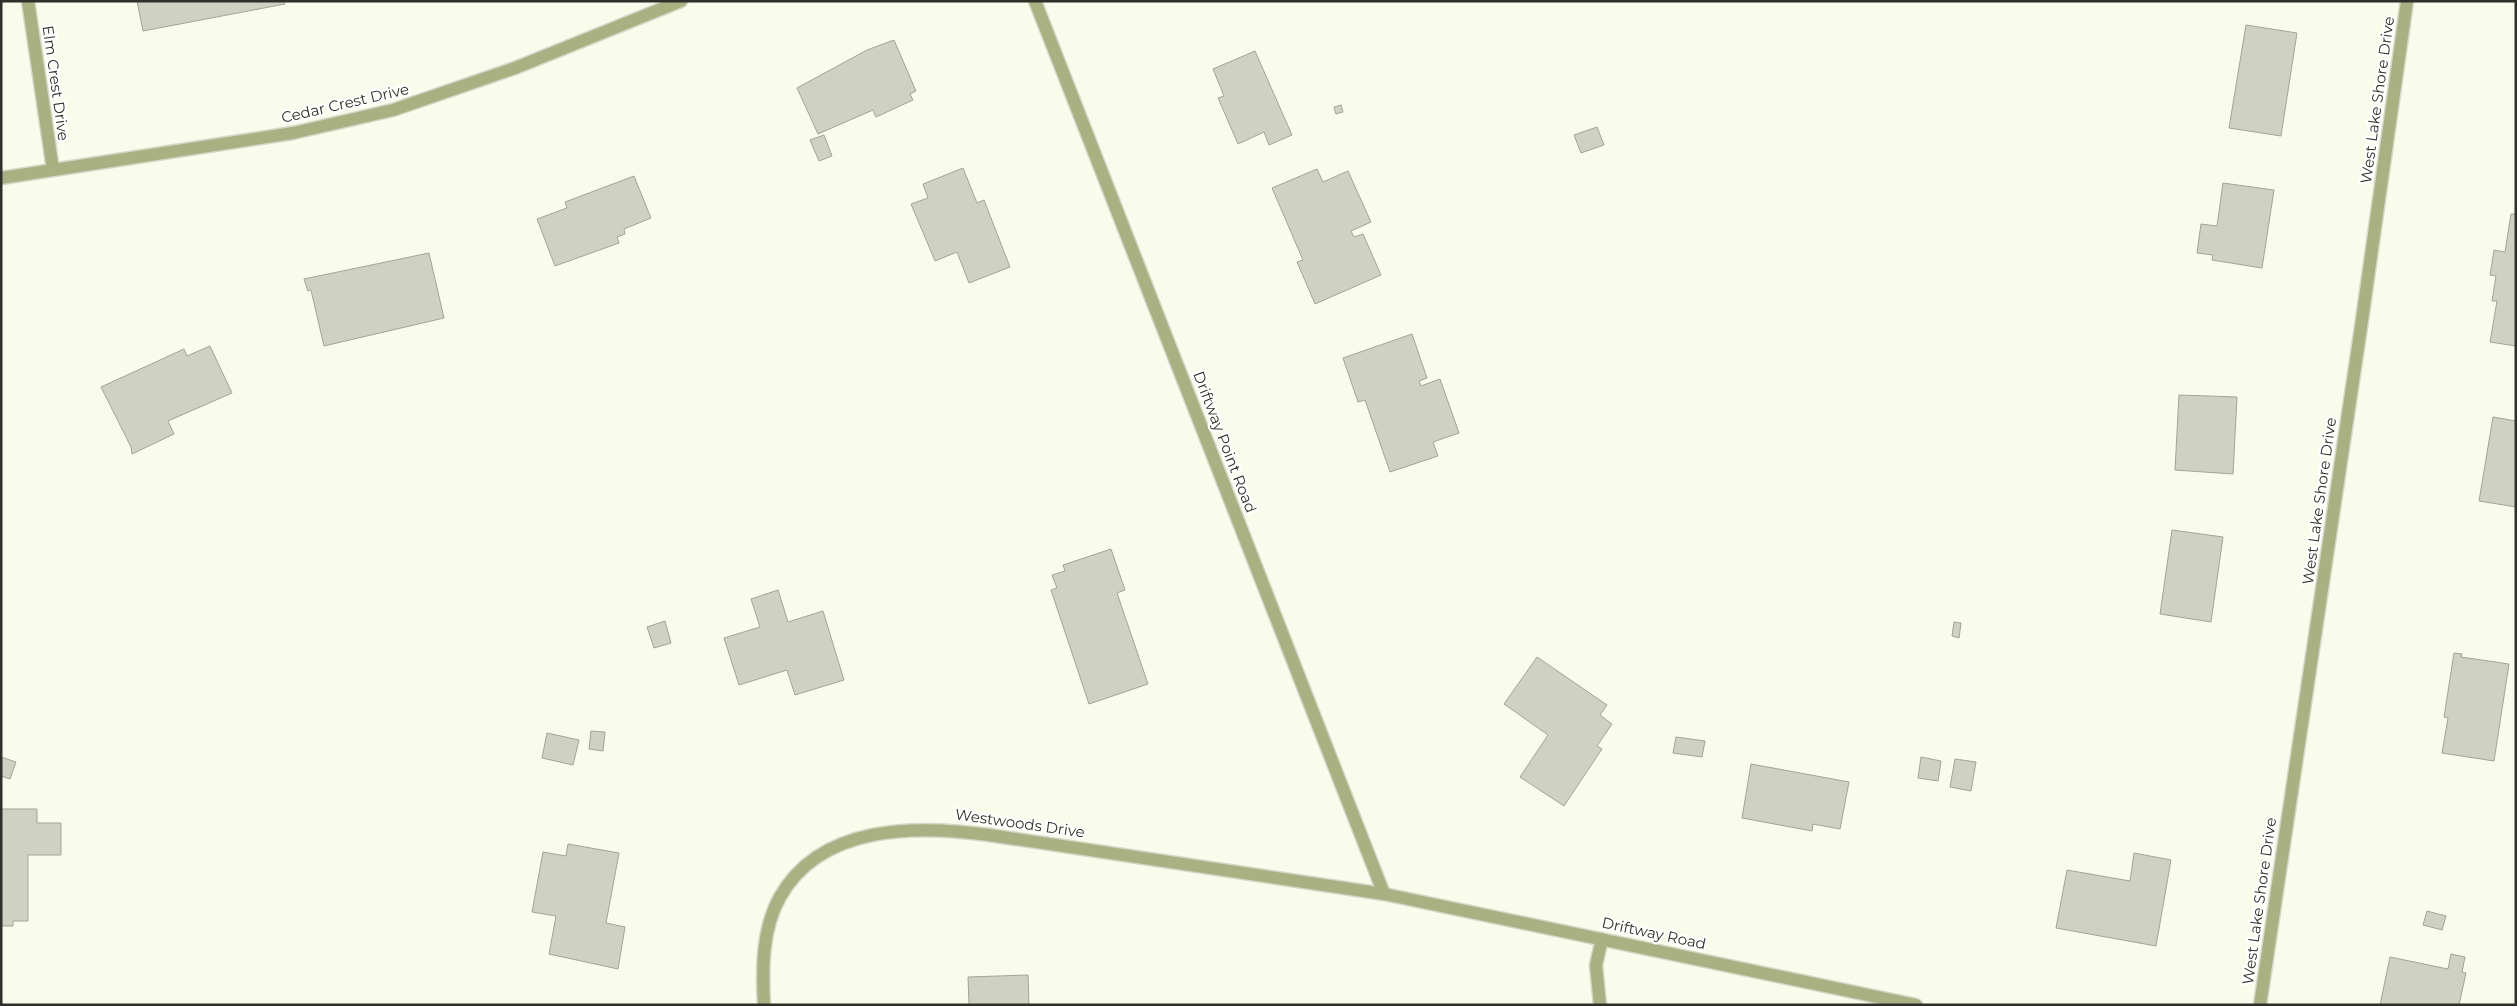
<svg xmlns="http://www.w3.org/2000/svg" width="2517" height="1006" font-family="Montserrat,sans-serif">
<rect width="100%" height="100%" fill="#f9fceb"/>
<path fill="#cfd2c1" stroke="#a2a595" d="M137 1H284L285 4 143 31Z
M2246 25 2297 33 2281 136 2229 128Z
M894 40 916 91 910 94 913 100 876 117 873 110 818 134 797 88 867 50Z
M1255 51 1292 135 1269 145 1264 132 1238 144 1218 98 1224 96 1213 69Z
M1341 105 1343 112 1336 114 1334 107Z
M1597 127 1604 145 1581 153 1574 135Z
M824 135 832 156 819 161 810 140Z
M963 168 977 203 984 200 1010 267 969 283 957 252 935 261 911 204 928 198 923 184Z
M1317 169 1323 182 1348 171 1371 222 1351 231 1354 237 1363 234 1381 275 1315 304 1297 262 1303 260 1272 188Z
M634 176 651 218 624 229 625 234 617 237 619 243 555 266 537 219 567 208 565 202Z
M2223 183 2274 190 2262 268 2212 260 2213 255 2197 253 2201 224 2217 226Z
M2511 214H2516V346L2490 342 2497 301H2492L2496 276 2490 275 2494 250 2505 252Z
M429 253 444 318 324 346 311 290 308 291 304 279Z
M1412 334 1427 378 1419 381 1421 386 1440 379 1459 433 1433 442 1438 456 1390 472 1365 400 1358 402 1343 358Z
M210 346 232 393 168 421 174 434 132 454 131 447 101 387 184 349 187 356Z
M2179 395 2237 397 2233 474 2175 470Z
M2493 417 2516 421V507L2479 501Z
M2172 530 2223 537 2211 622 2160 614Z
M1111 549 1125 590 1117 593 1148 684 1089 704 1051 590 1057 588 1052 575 1065 571 1063 565Z
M778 590 788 622 823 611 844 680 795 695 787 670 739 685 724 638 760 627 751 599Z
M665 621 671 643 654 648 647 627Z
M1954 622 1961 623 1959 638 1952 636Z
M2454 653 2462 654 2461 657 2509 664 2494 761 2442 753 2448 718 2444 717Z
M1537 657 1607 705 1600 715 1612 724 1597 746 1602 749 1564 806 1520 777 1548 735 1504 704Z
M591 731 605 732 603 751 589 749Z
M547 733 579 740 573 765 542 758Z
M1676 737 1705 741 1702 757 1673 753Z
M1 757 16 762 10 779 1 776Z
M1921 757 1941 761 1938 781 1918 778Z
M1955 759 1976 762 1971 791 1950 787Z
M1751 764 1849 782 1840 829 1813 824 1812 831 1742 818Z
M1 809H37V823H61V855H28V921H13V926H1Z
M568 844 619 853 606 923 625 927 618 969 549 954 556 916 532 912 543 852 566 856Z
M2134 853 2171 860 2156 946 2056 928 2067 870 2130 881Z
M2427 911 2446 916 2442 930 2423 925Z
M2451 954 2465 957 2462 972 2466 973 2459 1005H2380L2390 957 2448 969Z
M1028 975 1029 1005H969L968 977Z"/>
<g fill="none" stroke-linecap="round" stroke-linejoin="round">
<defs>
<path id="minor" d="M28 1 53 170
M1035 1 1384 894
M1 178 293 133 393 110 515 68 681 1
M764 1005C762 969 762 929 780 897 821 824 917 825 989 835L1384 894 1916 1005
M1600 1005 1596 965 1602 939
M2260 1005 2361 327 2407 1"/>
</defs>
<use href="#minor" stroke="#d5d7c8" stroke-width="15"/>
<use href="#minor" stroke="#a9b081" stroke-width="12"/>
</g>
<g text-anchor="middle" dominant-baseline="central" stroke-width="4.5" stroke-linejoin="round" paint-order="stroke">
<g font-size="15" fill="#2f3029" stroke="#fff">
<text transform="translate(56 83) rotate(82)">Elm Crest Drive</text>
<text transform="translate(2377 100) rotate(-82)">West Lake Shore Drive</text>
<text transform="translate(345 103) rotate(-13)">Cedar Crest Drive</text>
<text transform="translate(1225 442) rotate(69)">Driftway Point Road</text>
<text transform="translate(2319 501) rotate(-82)">West Lake Shore Drive</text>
<text transform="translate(1020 823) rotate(8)">Westwoods Drive</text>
<text transform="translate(2259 901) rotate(-82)">West Lake Shore Drive</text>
<text transform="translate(1654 933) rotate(12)">Driftway Road</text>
</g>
</g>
<rect width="2517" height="1006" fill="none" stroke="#2f3029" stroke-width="5"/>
</svg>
